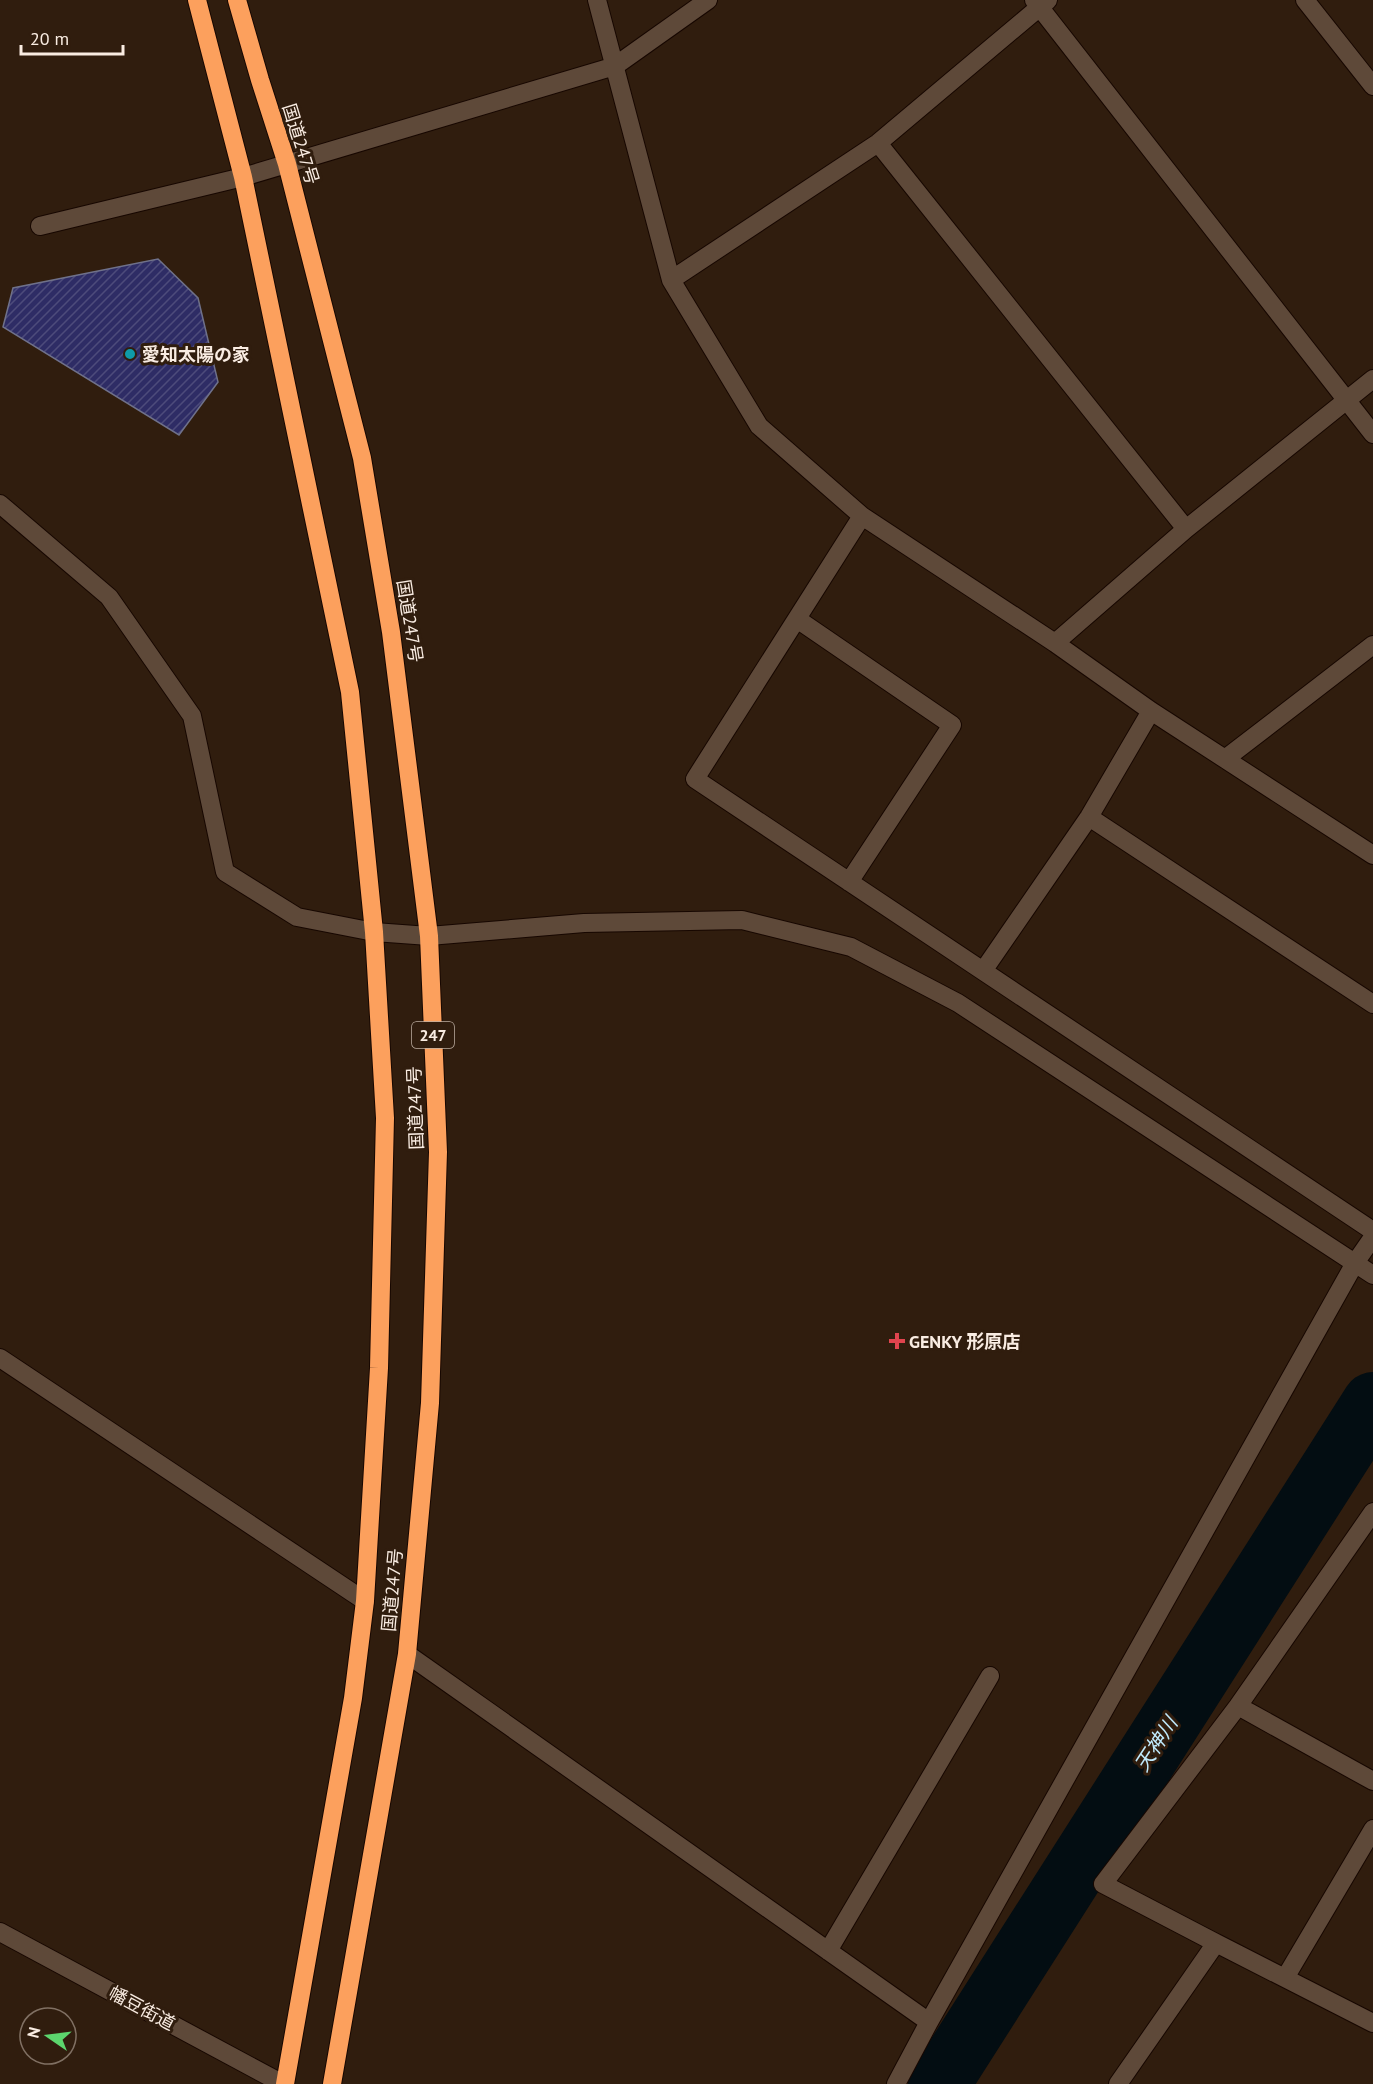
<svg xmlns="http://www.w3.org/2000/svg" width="1373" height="2084" font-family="'PT Sans','Noto Sans JP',sans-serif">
<defs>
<pattern id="building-hatch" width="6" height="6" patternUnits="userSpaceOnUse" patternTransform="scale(1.5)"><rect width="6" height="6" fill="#2e2c65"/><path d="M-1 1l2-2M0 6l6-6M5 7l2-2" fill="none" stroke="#4d4b7b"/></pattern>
</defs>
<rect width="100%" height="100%" fill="#301d0e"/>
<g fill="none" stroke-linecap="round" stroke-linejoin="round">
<path stroke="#030d12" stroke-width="62" d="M939 2084 1373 1403"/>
</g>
<path fill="url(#building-hatch)" stroke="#6f718a" stroke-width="1.5" d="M158 259 198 298 218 382 179 435 3 327 13 288Z"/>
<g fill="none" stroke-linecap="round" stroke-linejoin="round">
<defs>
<path id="minor" d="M597 0 671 280 759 426 862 516 1055 643 1151 711 1373 855
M1034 0 1373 434
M1305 0 1373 86
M878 143 1186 529
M40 226 243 177 615 66 708 0
M671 280 878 143 1048 0
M0 504 109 597 192 716 225 872 297 917 374 932 429 936 584 923 742 920 851 947 958 1003 1373 1275
M862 516 695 779 1373 1231
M797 619 952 725 849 882
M1055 643 1186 529 1373 379
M1225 759 1373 645
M1089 817 1373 1004
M983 971 1089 817 1151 711
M0 1358 365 1601
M407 1654 929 2022
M1238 1706 1373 1781
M0 1932 283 2084
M1216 1943 1103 1884 1238 1706 1373 1512
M828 1951 990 1676
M1285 1978 1373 1829
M896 2084 929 2022 1355 1263 1373 1237
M1118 2084 1216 1943 1373 2023"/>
<path id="highway" d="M197 0 243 177 350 692 374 932 385 1118 379 1368 365 1601 353 1698 285 2084
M237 0 260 80 287 164 362 458 391 632 429 936 438 1152 430 1403 407 1654 332 2084"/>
</defs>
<use href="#minor" stroke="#170700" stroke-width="20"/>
<use href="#highway" stroke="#170700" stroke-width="20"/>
<use href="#minor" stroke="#5e4939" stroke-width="18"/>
<use href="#highway" stroke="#fca05d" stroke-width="18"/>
</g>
<circle fill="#0f9aa8" stroke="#301d0e" stroke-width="2" cx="130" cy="354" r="6"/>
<path fill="#e0444e" stroke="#301d0e" stroke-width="2" d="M894 1332h6v6h6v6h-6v6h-6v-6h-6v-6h6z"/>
<g text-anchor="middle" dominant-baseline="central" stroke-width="6" stroke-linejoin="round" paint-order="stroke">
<rect fill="#301d0e" stroke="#bdaea2" stroke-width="1.5" x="412" y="1022" width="42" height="26" rx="4.5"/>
<g font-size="16" font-weight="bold" fill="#f9ece2">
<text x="433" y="1035">247</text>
</g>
<g font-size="18" fill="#f9ece2" stroke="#301d0e">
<text transform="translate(301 144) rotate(73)">国道247号</text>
<text transform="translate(410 621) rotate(81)">国道247号</text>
<text transform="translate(415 1108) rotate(-92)">国道247号</text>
<text transform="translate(392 1590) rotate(-85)">国道247号</text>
<text transform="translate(142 2008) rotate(28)">幡豆街道</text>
</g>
<g font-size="18" font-weight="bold" fill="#f9ece2" stroke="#301d0e" text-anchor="start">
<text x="142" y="354">愛知太陽の家</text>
<text x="909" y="1341">GENKY 形原店</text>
</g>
<g font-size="20" font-style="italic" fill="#c0eafd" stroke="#301d0e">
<text transform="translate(1156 1744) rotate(-57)">天神川</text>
</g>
</g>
<g transform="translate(48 2036) rotate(284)"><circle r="28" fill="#301d0e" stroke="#807063" stroke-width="1.5"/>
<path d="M0-4.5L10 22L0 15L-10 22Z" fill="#5cd56d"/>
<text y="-9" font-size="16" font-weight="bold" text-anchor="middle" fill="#f9ece2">N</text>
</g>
<path d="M21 45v9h102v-9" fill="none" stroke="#f9ece2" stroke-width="3"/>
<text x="30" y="45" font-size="18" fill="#f9ece2" stroke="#301d0e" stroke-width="4.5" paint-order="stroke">20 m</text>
</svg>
